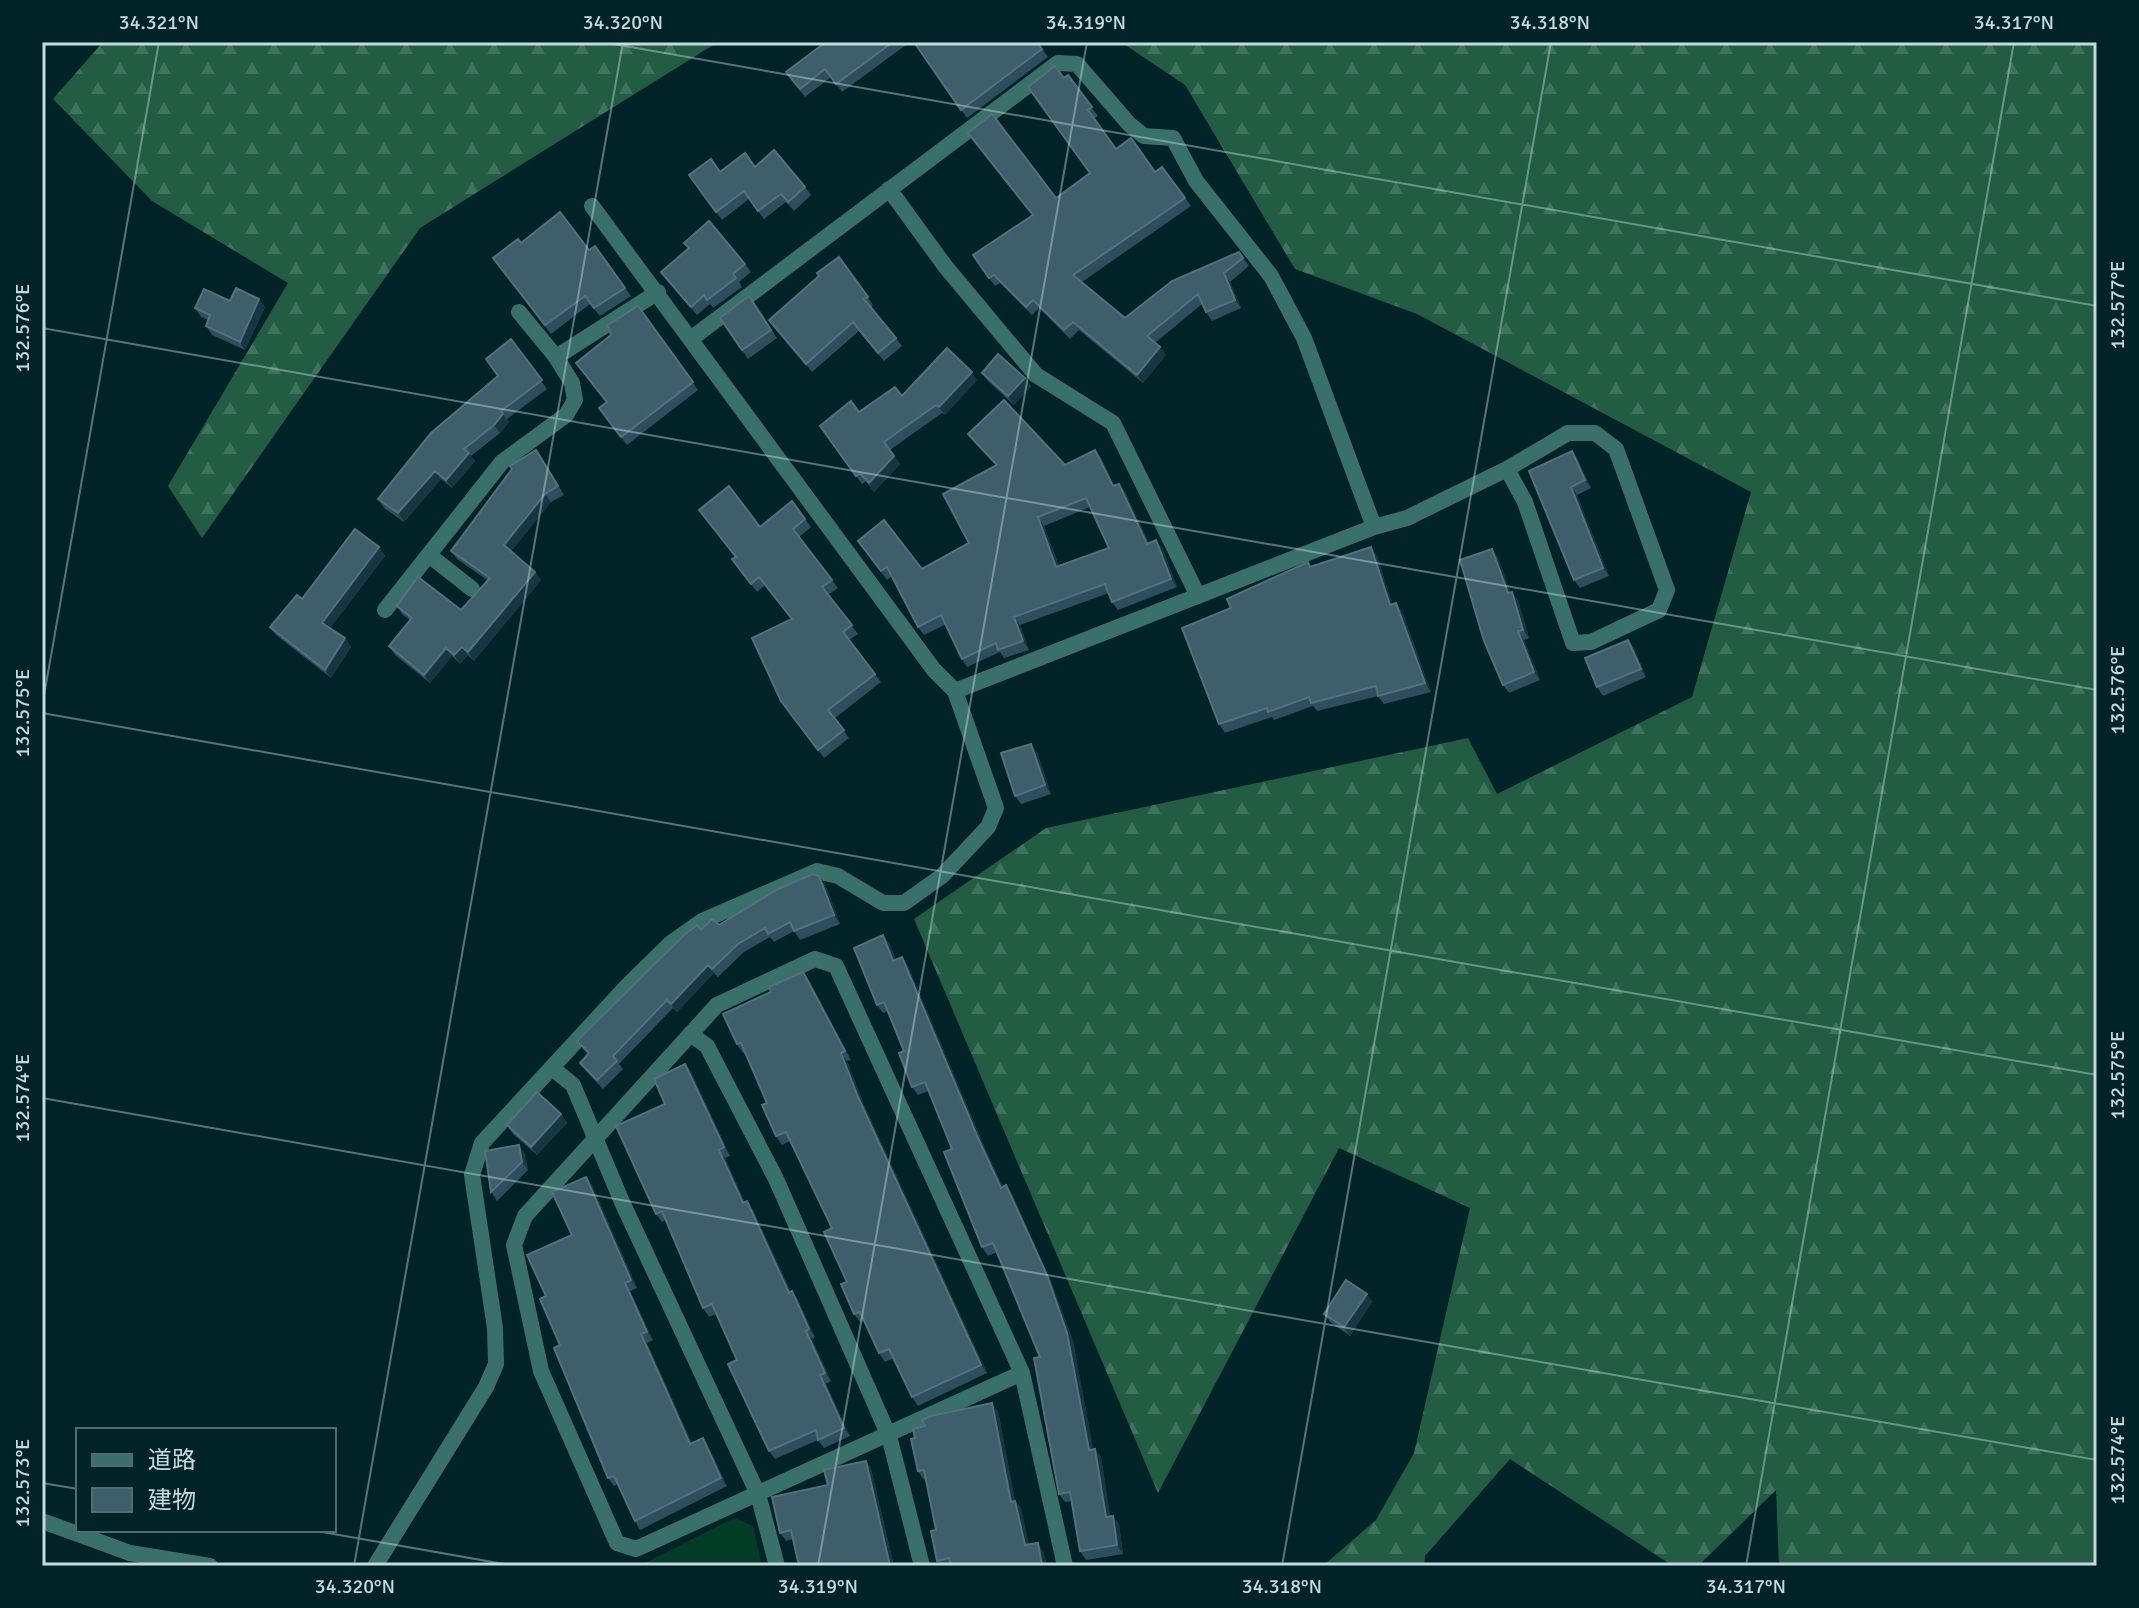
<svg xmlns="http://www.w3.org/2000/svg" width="2139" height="1608" font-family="Signika,'Noto Sans JP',sans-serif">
<defs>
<pattern id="forest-firs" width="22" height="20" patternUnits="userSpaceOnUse" patternTransform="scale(2)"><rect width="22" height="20" fill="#225c43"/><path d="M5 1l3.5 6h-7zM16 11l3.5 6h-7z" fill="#40735e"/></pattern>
</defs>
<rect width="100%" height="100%" fill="#012226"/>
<path fill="#023b26" d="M734 1518 753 1526 762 1566H639Z"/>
<path fill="url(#forest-firs)" d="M103 42H718L420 228 202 538 168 486 288 283 152 201 53 99Z
M1121 42H2097V1566H1779L1776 1490 1698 1566H1673L1510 1459 1425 1556 1424 1566H1323L1376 1520 1414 1453 1470 1208 1339 1148 1158 1493 914 919 1046 828 1468 738 1497 794 1692 697 1751 492 1417 314 1295 269 1185 85Z"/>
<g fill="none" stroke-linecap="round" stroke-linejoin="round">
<path stroke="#39716a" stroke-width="16" d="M889 189 945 266 1036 375 1113 423 1198 596
M519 312 556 357
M692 338 1058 63 1077 64 1129 124 1144 136 1173 138 1196 181 1271 276 1304 338 1374 527
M429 555 472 589
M385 610 502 462 566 415 575 400 572 383 556 357 658 292
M955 691 1374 527 1407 518 1507 469 1568 433H1595L1616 449 1667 590 1659 610 1591 642 1573 643 1525 502 1507 469
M690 1034 707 1046 776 1179 889 1436 922 1566
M552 1068 573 1085 622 1202 758 1494 777 1566
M1022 1373 636 1549 617 1543 541 1371 514 1245 525 1216 717 1005 815 959 836 966 1022 1373 1065 1566
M375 1566 486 1387 496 1364 495 1328 472 1175 482 1143 628 985 671 943 702 921 817 871 838 876 883 903H904L942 876 988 827 996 808 955 691 934 670 592 206"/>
<path stroke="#39716a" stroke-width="16" d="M42 1521 130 1553 210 1566"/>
</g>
<path fill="#2d4e5e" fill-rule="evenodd" d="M826 42H910L842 92 831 77 805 97 786 72Z
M914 42H1037L1048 57 967 118Z
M1068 75 1098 116 1094 119 1116 149 1155 172 1162 167 1191 206 1082 282 1125 318 1239 252 1249 266 1230 282 1241 308 1212 321 1206 312 1202 304 1155 343 1160 347 1166 355 1143 383 1079 330 1070 339 1039 308 1032 315 1000 283 995 286 989 278 1056 198 1090 173 1064 78Z
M755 167 805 187 811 195 794 211 786 202 764 219 749 199 722 220 689 175Z
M521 243 589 250 595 246 631 296 600 316 590 304 551 334 499 266Z
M839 257 873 305 871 307 902 346 884 361 859 331 812 372 769 320 819 276Z
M745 264 751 272 739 282 742 287 713 308 710 304 697 315 661 272Z
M749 296 777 338 748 359 720 318Z
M259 299 265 307 245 350 212 335 206 326 208 320 201 317 195 308 230 301Z
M638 306 698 390 627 445 599 408 606 403 576 363 611 335Z
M511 339 547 389 507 419 509 422 500 433 471 456 475 461 452 488 441 479 404 522 384 508 378 499 498 376Z
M982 373 1031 386 1014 405 988 381Z
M977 380 945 415 942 413 890 450 900 464 874 492 866 481 862 484 820 426 902 396Z
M968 434 1065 465 1095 450 1101 458 1114 486 1125 492 1149 543 1162 548 1177 587 1118 610 1112 602 1109 593 1020 625 1029 650 1004 658 1000 652 967 667 962 659 946 624 924 635 918 627 892 576 887 580 858 541 922 569 969 543 996 465 974 442ZM1090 507 1109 548 1059 566 1044 526Z
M1572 451 1578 460 1591 488 1577 495 1609 576 1580 588 1574 580 1529 471Z
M542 458 564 495 551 502 511 551 535 572 541 580 474 661 468 655 460 664 452 656 430 683 395 655 389 646 410 620 402 614 397 606 461 610 487 580 457 559 451 551Z
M792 501 811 527 799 537 838 588 828 595 858 634 849 640 881 682 835 718 849 738 824 758 781 701 792 619 765 585 757 592 732 559 760 527Z
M379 547 385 556 330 628 345 638 351 647 331 678 276 635 270 627Z
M1377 556 1392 604 1402 611 1431 692 1384 704 1378 696 1317 711 1313 706 1274 720 1272 717 1225 733 1219 724 1231 608 1311 567Z
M1498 557 1510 592 1518 600 1529 638 1524 640 1540 680 1509 693 1503 685Z
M1628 640 1634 648 1646 677 1603 696 1597 687Z
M1037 752 1051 794 1021 804 1015 796Z
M819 876 825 884 840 924 800 940 794 931 774 942 770 937 744 952 718 977 714 973 677 1012 673 1008 619 1064 623 1069 603 1089 586 1071 580 1063 588 1055 577 1041 701 930 719 925Z
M889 943 896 960 908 966 984 1146 1003 1187 1012 1194 1052 1284 1073 1341 1093 1449 1101 1457 1110 1516H1113L1119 1524 1123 1554 1086 1560 1080 1551 1072 1501 1065 1502 1059 1494 1040 1357 997 1252 988 1256 982 1247 952 1149 929 1091 918 1095 912 1087 904 1051 888 1011 883 1013 877 1005Z
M809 980 851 1060 847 1061 864 1105 987 1373 918 1406 912 1397 894 1358 885 1362 879 1353 864 1321 860 1322 854 1314 832 1228 790 1141 782 1145 776 1136 767 1103 745 1052 743 1053 737 1044Z
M685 1064 691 1072 730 1156 725 1158 745 1203 753 1210 791 1292 798 1300 815 1337 812 1339 831 1381 826 1384 850 1436 824 1448 818 1440 775 1459 769 1451 737 1360 716 1314 709 1317 703 1308 666 1220 662 1222 656 1214 665 1104Z
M561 1114 567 1123 537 1155 513 1134 507 1125Z
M525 1154 528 1170 497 1201 491 1192Z
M586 1177 592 1185 637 1288 630 1291 653 1340 647 1343 692 1443 703 1438 708 1446 727 1486 640 1530 635 1521 618 1484 614 1486 608 1478 560 1345 546 1296 572 1235Z
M1367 1294 1372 1302 1350 1336 1330 1322 1324 1314Z
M998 1411 1015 1501 1021 1509 1029 1545 1043 1551 1047 1566H941L937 1561 936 1530 926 1479 924 1480 918 1471 915 1438Z
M866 1461 871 1469 894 1566H799L793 1539 786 1541 780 1533 828 1485Z"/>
<path fill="#153642" d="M1224 273 1230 282 1241 308 1235 300Z
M259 299 265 307 245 350 240 342Z
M1160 347 1166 355 1143 383 1137 375Z
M972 372 977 380 945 415 939 407Z
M1025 378 1031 386 1014 405 1008 396Z
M503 414 509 422 500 433 494 425Z
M1095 450 1101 458 1119 495 1113 486Z
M1572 451 1578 460 1591 488 1585 480Z
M469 453 475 461 452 488 446 480Z
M894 456 900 464 874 492 869 483Z
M435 471 441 479 404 522 398 513Z
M1119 484 1125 492 1153 552 1147 544Z
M1571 487 1577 495 1609 576 1603 568Z
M545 494 551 502 510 553 504 545Z
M1038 517 1044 526 1062 576 1056 567Z
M1156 540 1162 548 1177 587 1171 579Z
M379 547 385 556 328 631 322 623Z
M1371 547 1377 556 1395 613 1390 605Z
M1492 549 1498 557 1514 602 1508 593Z
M535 572 541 580 474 661 468 652Z
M1512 592 1518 600 1529 638 1523 630Z
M1396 603 1402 611 1431 692 1425 683Z
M1014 617 1020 625 1029 650 1023 641Z
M1518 631 1524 640 1540 680 1534 672Z
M345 638 351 647 331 678 325 670Z
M1628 640 1634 648 1646 677 1641 669Z
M462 647 468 655 460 664 454 655Z
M446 648 452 656 430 683 424 675Z
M1031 744 1037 752 1051 794 1045 785Z
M819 876 825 884 840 924 834 915Z
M883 935 889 943 899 969 893 961Z
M902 957 908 966 984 1146 1007 1196 1001 1188 978 1138Z
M708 965 714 973 677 1012 671 1004Z
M803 972 809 980 851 1060 845 1051Z
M841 1053 847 1061 864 1105 987 1373 981 1365 858 1097Z
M685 1064 691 1072 730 1156 724 1147Z
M561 1114 567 1123 537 1155 531 1147Z
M519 1145 525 1154 528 1170 522 1162Z
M719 1150 725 1158 749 1212 743 1203Z
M586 1177 592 1185 637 1288 631 1280Z
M1006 1185 1012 1194 1052 1284 1073 1341 1095 1458 1089 1450Z
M747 1201 753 1210 795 1301 789 1293Z
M625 1283 630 1291 653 1340 647 1332Z
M792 1291 798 1300 815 1337 809 1329Z
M1367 1294 1372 1302 1350 1336 1344 1327Z
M806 1331 812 1339 831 1381 825 1373Z
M641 1334 647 1343 696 1452 690 1444Z
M820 1375 826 1384 850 1436 844 1428Z
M992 1403 998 1411 1017 1510 1011 1502Z
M703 1438 708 1446 727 1486 721 1478Z
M1095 1449 1101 1457 1112 1525 1106 1517Z
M866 1461 871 1469 894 1566H890Z
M1015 1501 1021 1509 1031 1554 1025 1545Z
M1113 1516 1119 1524 1123 1554 1117 1545Z
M1038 1543 1043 1551 1047 1566H1042Z"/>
<path fill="#3e5e6b" stroke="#53717d" stroke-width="2" fill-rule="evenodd" d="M826 42H893L836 84 825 69 800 89 786 72Z
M914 42H1037L1042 49 961 110Z
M1055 66 1064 78 1068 75 1092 107 1088 110 1116 149 1131 138 1155 172 1162 167 1185 198 1073 275 1125 318 1172 281 1239 252 1243 258 1224 273 1235 300 1206 312 1198 294 1147 336 1160 347 1137 375 1073 322 1064 330 1033 300 1026 307 994 275 989 278 973 255 1033 215 968 133 992 114 1056 198 1090 173 1028 87Z
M774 150 805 187 788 202 781 194 758 211 744 191 716 212 689 175 711 159 720 172 745 153 755 167Z
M560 212 589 250 595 246 625 288 594 308 585 296 545 325 493 258 518 239 521 243Z
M709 221 745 264 733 274 736 278 707 300 704 295 691 307 661 272 689 248 684 243Z
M839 257 868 297 864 299 896 338 878 353 853 322 806 364 769 320 819 276 817 273Z
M236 288 259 299 240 342 206 326 210 315 195 308 204 289 230 301Z
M749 296 771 330 742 350 720 318Z
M638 306 693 382 621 437 599 408 607 402 576 363 611 335 608 325Z
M511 339 542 380 501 411 503 414 494 425 464 449 469 453 446 480 435 471 398 513 378 499 431 433 498 376 486 359Z
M947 348 972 372 939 407 936 405 884 442 894 456 869 483 860 473 856 476 820 426 851 401 859 412 895 387 902 396Z
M998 354 1025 378 1008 396 982 373Z
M1004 400 1065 465 1095 450 1113 486 1119 484 1147 544 1156 540 1171 579 1112 602 1105 584 1014 617 1023 641 998 650 996 643 962 659 941 615 918 627 887 567 881 571 858 541 884 520 922 569 969 543 943 494 997 465 968 434ZM1086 498 1109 548 1056 567 1038 517Z
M536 450 558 486 545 494 504 545 535 572 468 652 462 647 454 655 446 648 424 675 389 646 412 618 397 606 418 577 461 610 490 578 451 551 512 469 510 466Z
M1572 451 1585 480 1571 487 1603 568 1574 580 1529 471Z
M729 486 760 527 792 501 805 519 793 529 832 580 822 587 852 625 843 632 875 674 828 710 844 730 818 750 781 701 752 638 792 619 759 577 751 584 732 559 736 557 699 510Z
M355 529 379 547 322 623 345 638 325 670 270 627 297 595 302 599Z
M1371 547 1390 605 1396 603 1425 683 1378 696 1376 686 1311 703 1309 697 1268 712 1267 708 1219 724 1182 628 1231 608 1227 599 1308 562 1310 567Z
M1492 549 1508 593 1512 592 1523 630 1518 631 1534 672 1503 685 1484 641 1460 560Z
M1628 640 1641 669 1597 687 1585 658Z
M1031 744 1045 785 1015 796 1001 753Z
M813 874 819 876 834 915 794 931 790 922 768 934 765 928 738 944 712 969 708 965 671 1004 667 1000 613 1056 617 1061 597 1080 580 1063 589 1053 577 1041 683 936 697 925 701 930 712 919 719 925 778 889Z
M883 935 893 961 902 957 978 1138 1001 1188 1006 1185 1047 1275 1067 1333 1089 1450 1095 1449 1106 1517 1113 1516 1117 1545 1080 1551 1070 1492 1059 1494 1034 1358 1040 1357 993 1243 982 1247 944 1152 952 1149 925 1082 912 1087 899 1053 904 1051 884 1002 877 1005 854 948Z
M803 972 845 1051 841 1053 858 1097 981 1365 912 1397 889 1349 879 1353 860 1312 854 1314 841 1284 847 1282 824 1232 832 1228 786 1132 776 1136 762 1105 767 1103 741 1043 737 1044 723 1014 771 992 769 987Z
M685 1064 724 1147 719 1150 743 1203 747 1201 789 1293 792 1291 809 1329 806 1331 825 1373 820 1375 844 1428 818 1440 816 1430 769 1451 728 1364 737 1360 712 1304 703 1308 662 1211 656 1214 616 1126 665 1104 654 1079Z
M537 1092 561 1114 531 1147 507 1125Z
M519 1145 522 1162 491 1192 485 1151Z
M586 1177 631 1280 625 1283 647 1332 641 1334 667 1392 690 1444 703 1438 721 1478 635 1521 614 1476 608 1478 554 1348 560 1345 540 1299 546 1296 527 1255 572 1235 552 1192Z
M1346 1280 1367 1294 1344 1327 1324 1314Z
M992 1403 1011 1502 1015 1501 1025 1545 1038 1543 1042 1566H951L949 1558 937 1561 931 1531 936 1530 924 1470 918 1471 911 1439 915 1438 913 1429 925 1426 922 1420 931 1416Z
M866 1461 890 1566H799L791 1530 780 1533 772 1497 828 1485 824 1470Z"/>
<path fill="none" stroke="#c4dadd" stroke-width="2" stroke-opacity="0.45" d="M602 42 2097 306M42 328 2097 690M42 707 159 42M42 713 2097 1075M42 1098 2097 1460M42 1483 78 1489M311 1530 515 1566M354 1566 623 42M818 1566 1087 42M1282 1566 1551 42M1746 1566 2014 42"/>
<rect width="2139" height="1608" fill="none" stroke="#012226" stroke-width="88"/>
<rect x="76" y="1428" width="260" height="104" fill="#012226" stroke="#4f6c6f" stroke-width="2"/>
<rect x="92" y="1454" width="40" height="12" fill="#39716a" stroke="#4f6c6f" stroke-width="2"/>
<text x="148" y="1468" font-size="24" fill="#c4dadd">道路</text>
<rect x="92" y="1488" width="40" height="24" fill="#3e5e6b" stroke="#4f6c6f" stroke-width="2"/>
<text x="148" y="1508" font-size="24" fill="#c4dadd">建物</text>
<rect x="44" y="44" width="2051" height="1520" fill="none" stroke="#c4dadd" stroke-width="3"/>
<g font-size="20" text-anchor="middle" fill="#c4dadd">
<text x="159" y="29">34.321°N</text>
<text x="623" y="29">34.320°N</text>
<text x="1086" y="29">34.319°N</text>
<text x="1550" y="29">34.318°N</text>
<text x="2014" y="29">34.317°N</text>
<text transform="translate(2117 305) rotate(-90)" y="7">132.577°E</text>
<text transform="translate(22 328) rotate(-90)" y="7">132.576°E</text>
<text transform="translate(2117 690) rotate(-90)" y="7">132.576°E</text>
<text transform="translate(22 713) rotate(-90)" y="7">132.575°E</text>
<text transform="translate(2117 1075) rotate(-90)" y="7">132.575°E</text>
<text transform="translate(22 1098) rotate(-90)" y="7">132.574°E</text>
<text transform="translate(2117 1460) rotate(-90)" y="7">132.574°E</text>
<text transform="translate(22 1483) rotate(-90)" y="7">132.573°E</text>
<text x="355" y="1593">34.320°N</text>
<text x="818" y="1593">34.319°N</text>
<text x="1282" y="1593">34.318°N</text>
<text x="1746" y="1593">34.317°N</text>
</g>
</svg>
